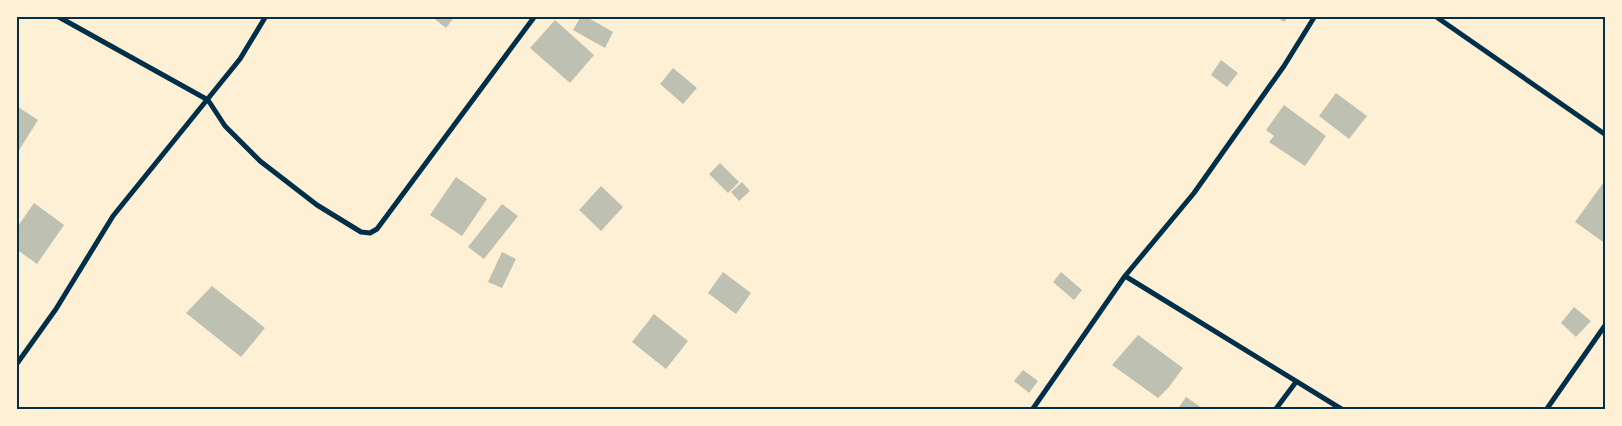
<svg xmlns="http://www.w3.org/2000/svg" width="1622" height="426" font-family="'DM Sans',sans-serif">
<rect width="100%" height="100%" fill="#fdf0d5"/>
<path fill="#bec0b2" d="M431 16H455L446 28Z
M581 16H585L613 32 605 48 573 30Z
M1276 16H1289L1284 22Z
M555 20 594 55 570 83 530 48Z
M1221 60 1238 73 1227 87 1211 75Z
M673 68 697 88 683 104 660 84Z
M1336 93 1367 116 1349 139 1319 116Z
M1284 105 1326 136 1305 166 1269 142 1274 136 1266 130Z
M18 107 38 120 16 155V109Z
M720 163 739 182 728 193 709 174Z
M456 177 487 199 462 236 430 215Z
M1606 179V244L1575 222Z
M742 182 750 191 739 201 731 192Z
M601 186 623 207 601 231 579 210Z
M34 203 64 225 37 264 16 249V229Z
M502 204 518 216 484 259 468 247Z
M502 252 516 259 502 288 488 282Z
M723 272 751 293 736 314 708 293Z
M1061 272 1082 290 1074 300 1053 282Z
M212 286 265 328 241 357 186 313Z
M1574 307 1591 321 1576 337 1561 323Z
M654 314 688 341 666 369 632 342Z
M1138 335 1183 368 1169 387 1158 398 1112 365Z
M1023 370 1038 381 1029 393 1014 381Z
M1186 397 1205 410H1177Z"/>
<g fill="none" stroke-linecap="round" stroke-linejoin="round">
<path stroke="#003049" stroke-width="5" d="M57 16 208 100 225 126 260 161 317 205 361 232 370 233 377 229 535 16
M1435 16 1606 135
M1125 276 1343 410
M16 365 56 309 113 216 240 59 266 16
M1032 410 1125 276 1194 193 1284 66 1315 16
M1275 410 1296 382
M1546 410 1606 324"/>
</g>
<rect width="1622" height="426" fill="none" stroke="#fdf0d5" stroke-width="35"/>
<rect x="18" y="18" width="1586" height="390" fill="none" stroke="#003049" stroke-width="2"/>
</svg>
